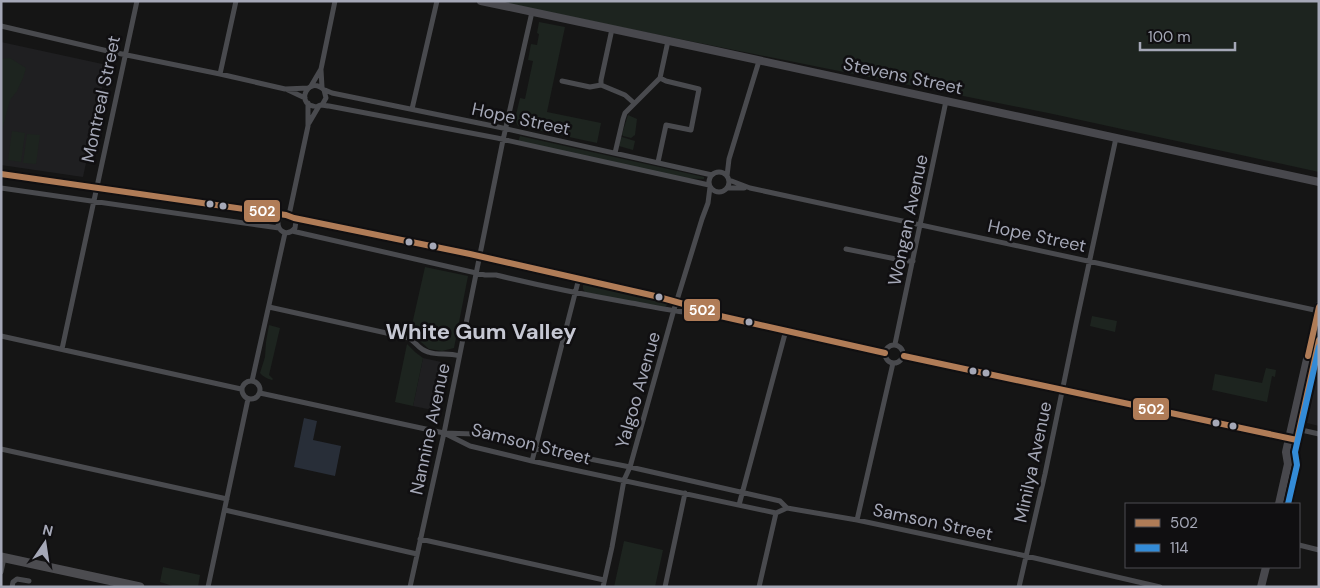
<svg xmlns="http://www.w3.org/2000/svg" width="1320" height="588" font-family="'DM Sans',sans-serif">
<rect width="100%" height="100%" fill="#151515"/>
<path fill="#1f1f21" d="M1 42 107 65 83 177 1 165Z
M423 358 446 363 437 411 413 406Z
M1319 367V426L1307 423Z"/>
<path fill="#1d241f" d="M498 1H1319V172L1053 114 605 24Z
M539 22 565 27 547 112 601 123 597 143 518 126 515 119 520 98 525 99 533 61 528 60 531 44 537 45 539 34 537 33Z
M10 58 26 68 23 78 17 91 10 100 1 134V59Z
M628 115 637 119 635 135 631 138 623 136 622 134Z
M12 131 25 133 21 162 8 160Z
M27 134 40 135 36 164 23 163Z
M520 136 704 177V179L677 178 518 142Z
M622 137 635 141 633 150 619 146 620 138Z
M425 267 468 276 454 348 442 351 429 349 414 336 411 329Z
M588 283 666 302 668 304 665 307 631 302 585 292 583 289V285Z
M1092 316 1117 321 1115 332 1090 326Z
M269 325 280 328 269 375 273 379 272 380C268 379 262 376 260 373L265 357 266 342Z
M407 344 415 352 423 358 413 406 395 402Z
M1266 368 1276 370 1275 377 1272 376 1267 402 1212 390 1215 374 1262 383Z
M624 541 663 550 655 587H614Z
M163 567 200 575 198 587H176L160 582Z"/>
<path fill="#282e38" d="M304 418 317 421 313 440 341 446 335 476 294 467Z"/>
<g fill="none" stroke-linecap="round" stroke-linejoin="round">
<path stroke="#494a4e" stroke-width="5" d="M1 26 112 52 220 74 285 89 309 88
M612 29 601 80V85L625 95 634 103
M321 70 322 87
M220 74 236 1
M562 81 590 87 601 85
M311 86 321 69 335 1
M288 90 305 98
M325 90 332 93 498 127 712 175
M322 105 326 98 324 90C308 75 296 103 313 106 319 108 316 106 321 105 323 105 327 106 329 106L497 138 709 185
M412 109 437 1
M309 123 319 106
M615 153 623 119 625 113 660 78 668 41
M658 162 666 125 691 130 699 89 666 81 660 78
M709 182a10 10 0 1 1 20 0a10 10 0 1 1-20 0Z
M1 174C84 186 167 196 250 210 258 211 289 214 294 218L462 253 470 254 655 296 698 308 707 313
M727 176 729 159 759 61
M729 180 750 188 1319 311
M1 188 279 228
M727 188H744
M283 215 278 220C277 232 287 237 295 228L296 221 294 218
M289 215 308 126V103
M292 231 485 275H496C541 286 586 295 631 303 656 307 682 314 707 313L885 353
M846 249 906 261H913
M269 307 409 338C416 342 419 350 428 352 439 356 448 352 459 356
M1 336 241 389
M895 344 946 101
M885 354a9 9 0 1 1 18 0a9 9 0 1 1-18 0Z
M62 349 137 1
M904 356 940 363 1292 439
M242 390a9 9 0 1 1 18 0a9 9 0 1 1-18 0Z
M252 381 285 233
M260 393 444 433 474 434 535 448 630 467 780 501 787 508 857 520 1026 556 1160 587
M1297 429 1319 434
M446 434 470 446 532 461 776 513 787 508
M1 449 227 499
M532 461 579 278
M739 505 786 330
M225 510 417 554
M857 520 893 363
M420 539 604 580
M1299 545 1319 550
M1 572 4 558
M12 587 13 582 17 579 29 581
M208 587 248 399
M410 587 444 433 503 140 532 12
M603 587 612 547 624 480 630 467 673 313 702 219 708 203 710 187
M665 587 685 493
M759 587 776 513
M1019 587 1045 474 1076 324 1116 138"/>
<path stroke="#48484d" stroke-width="8" d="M481 1 716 51 1319 182
M1288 464 1286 452 1319 306
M1279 504 1288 464 1294 455 1319 339
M1261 587 1266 567"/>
<path stroke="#4c4c50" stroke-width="9" d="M1 557 140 587"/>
<defs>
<path id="bus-1" d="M1 174 286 215 294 218 470 254 655 296 698 308 707 313 885 353
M904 356 1297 440 1319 340
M1308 356 1319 307"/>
<path id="bus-2" d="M1288 504 1297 465 1295 452 1319 347"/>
</defs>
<use href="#bus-1" stroke="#100f11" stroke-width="10"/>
<use href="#bus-2" stroke="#100f11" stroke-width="10"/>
<use href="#bus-1" stroke="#b07c57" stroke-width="6"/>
<use href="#bus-2" stroke="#338bd7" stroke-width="6"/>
</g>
<g fill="#a5a8b7" stroke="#100f11" stroke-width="2">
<circle cx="210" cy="204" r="4.5"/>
<circle cx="223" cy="206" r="4.5"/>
<circle cx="409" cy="242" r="4.5"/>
<circle cx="433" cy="246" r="4.5"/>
<circle cx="659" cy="297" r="4.5"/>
<circle cx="749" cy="322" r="4.5"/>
<circle cx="973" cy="371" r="4.5"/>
<circle cx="986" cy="373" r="4.5"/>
<circle cx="1216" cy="423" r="4.5"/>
<circle cx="1233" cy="426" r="4.5"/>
</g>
<g text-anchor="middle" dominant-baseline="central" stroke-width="5" stroke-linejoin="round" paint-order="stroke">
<g font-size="18" fill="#a5a8b7" stroke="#100f11">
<text transform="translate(903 76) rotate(12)">Stevens Street</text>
<text transform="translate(101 99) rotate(-78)">Montreal Street</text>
<text transform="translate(521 119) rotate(12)">Hope Street</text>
<text transform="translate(908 220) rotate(-78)">Wongan Avenue</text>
<text transform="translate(1037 236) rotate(12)">Hope Street</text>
<text transform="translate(638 390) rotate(-74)">Yalgoo Avenue</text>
<text transform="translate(430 429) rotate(-78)">Nannine Avenue</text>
<text transform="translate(531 444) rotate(14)">Samson Street</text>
<text transform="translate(1033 462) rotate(-78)">Minilya Avenue</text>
<text transform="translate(933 522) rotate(12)">Samson Street</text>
</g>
<g font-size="22" font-weight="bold" fill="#c6c8d3" stroke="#100f11">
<text x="481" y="331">White Gum Valley</text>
</g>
</g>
<g stroke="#100f11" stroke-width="2">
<rect x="243" y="199" width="38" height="24" rx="5" fill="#b07c57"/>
<rect x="683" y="298" width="38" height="24" rx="5" fill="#b07c57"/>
<rect x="1132" y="397" width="38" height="24" rx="5" fill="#b07c57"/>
</g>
<g font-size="14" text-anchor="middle" font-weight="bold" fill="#fff">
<text x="262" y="216">502</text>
<text x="702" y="315">502</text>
<text x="1151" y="414">502</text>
</g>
<rect width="1320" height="588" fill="none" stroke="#a5a8b7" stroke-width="5"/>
<rect x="1125" y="503" width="175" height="65" fill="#100f11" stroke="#4c4c53"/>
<rect x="1135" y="519" width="25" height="8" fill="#b07c57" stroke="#4c4c53"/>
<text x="1170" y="528" font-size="15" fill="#a5a8b7">502</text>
<rect x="1135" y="544" width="25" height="8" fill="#338bd7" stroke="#4c4c53"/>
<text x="1170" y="553" font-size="15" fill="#a5a8b7">114</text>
<g transform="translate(45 543) rotate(13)" stroke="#100f11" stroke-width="4" paint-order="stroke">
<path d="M0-4L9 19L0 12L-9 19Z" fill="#a5a8b7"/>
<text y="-8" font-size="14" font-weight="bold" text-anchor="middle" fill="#a5a8b7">N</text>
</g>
<path d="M1140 42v8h95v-8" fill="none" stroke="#a5a8b7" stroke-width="2.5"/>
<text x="1148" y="42" font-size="15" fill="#a5a8b7" stroke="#100f11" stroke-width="4" paint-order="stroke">100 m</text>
</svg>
